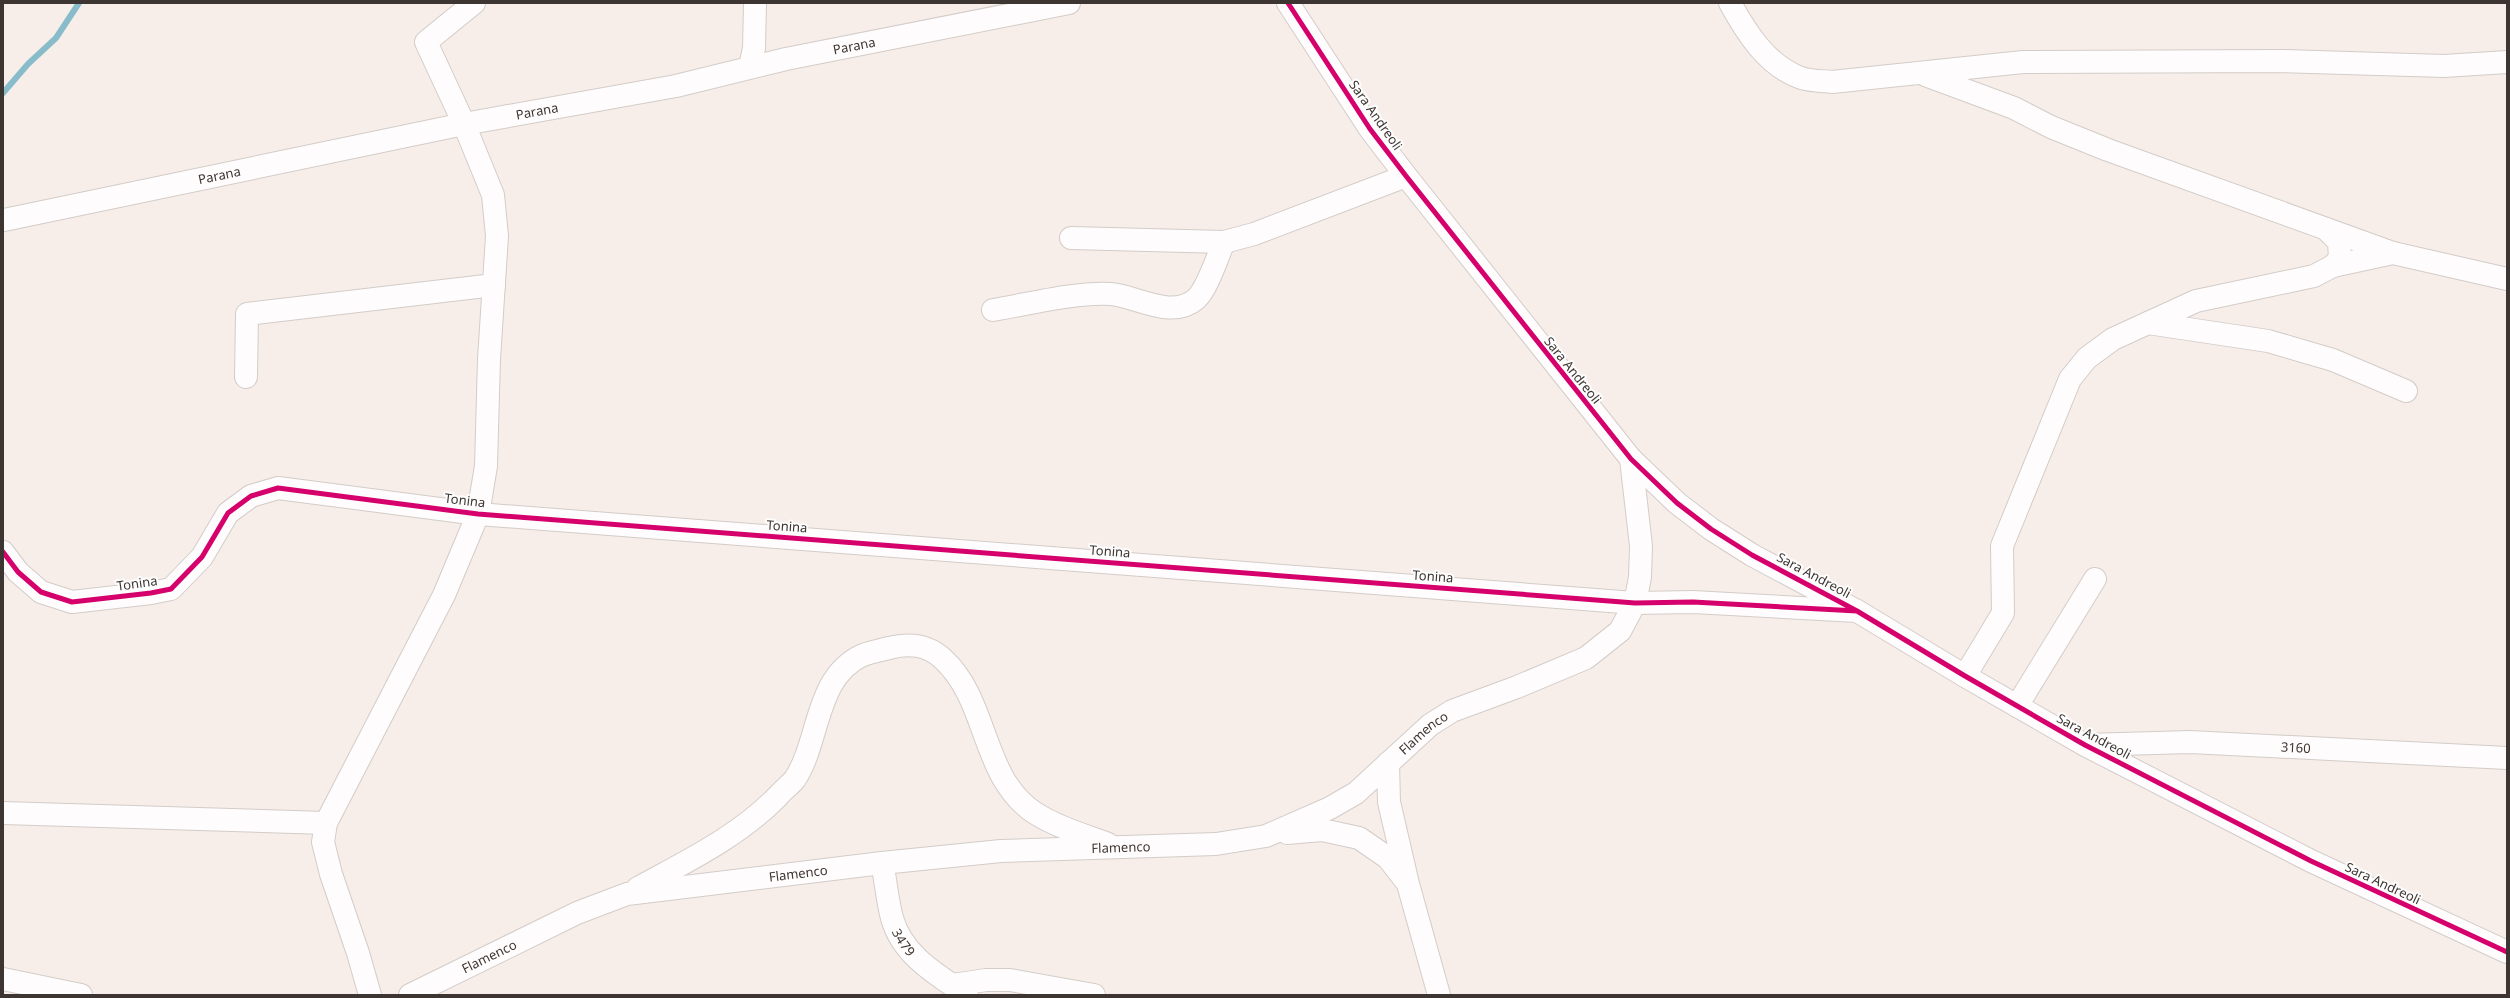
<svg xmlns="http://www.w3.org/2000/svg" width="2510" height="998" font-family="'Noto Sans',sans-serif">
<rect width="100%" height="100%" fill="#f7eeea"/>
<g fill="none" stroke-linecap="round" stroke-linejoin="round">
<path stroke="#89bcca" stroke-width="6" d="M3 93 28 64 56 38 79 3"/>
<defs>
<g id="minor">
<path d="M1288 3 1370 129 1406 176 1631 459 1677 503 1711 529 1752 555 1857 611 1965 676 2085 745 2311 861 2507 952"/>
<path d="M1730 3C1746 32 1767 66 1801 78 1810 81 1822 81 1832 82L2023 62 2282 61 2444 66 2507 62"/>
<path d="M750 67 754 48 755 3"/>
<path d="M1925 75 2014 108 2051 127 2108 150 2393 253 2507 279"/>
<path id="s1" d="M4 220 464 124 676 86 786 59 1069 3"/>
<path d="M1071 238 1224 242 1254 234 1406 176"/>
<path d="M2333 266 2393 253"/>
<path d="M993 310C1029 304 1075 292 1111 294 1136 296 1172 320 1196 299 1208 288 1217 257 1224 242"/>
<path d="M2148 323 2268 341 2333 360 2406 391"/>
<path d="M246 377 247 314 494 285"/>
<path d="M3 552 18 572 41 592 72 602 151 593 171 589 202 557 228 513 251 496 278 488 478 514 1635 603 1693 602 1857 611"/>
<path d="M1965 676 2003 613 2002 546 2070 379 2087 358 2113 339 2196 301 2314 276 2333 266 2340 258 2339 242 2326 229"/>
<path d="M2017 706 2095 579"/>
<path id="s2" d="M2086 745 2190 742 2507 758"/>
<path d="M1388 763 1389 802 1408 884 1439 995"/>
<path d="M3 813 326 823"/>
<path d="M1287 833 1322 830 1359 838 1388 858 1405 880"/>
<path id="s3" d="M882 863C886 881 887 900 892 918 902 955 937 975 967 995"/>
<path d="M638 888C687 861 738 837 778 796 783 790 790 785 795 779 820 741 815 676 863 655 871 652 881 650 889 648 909 643 927 644 943 659 989 701 981 778 1035 813 1057 827 1084 835 1108 844"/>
<path d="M3 979 81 995"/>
<path d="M953 985 986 980H1010L1094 995"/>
<path d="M370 995 358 953 331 874 323 842 326 823 444 595 478 514 486 466 489 359 497 236 493 195 464 124 426 42 474 3"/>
<path id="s4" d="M410 995 577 913 627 894 882 863 1001 851 1216 844 1266 836 1330 808 1356 793 1430 725 1452 711 1517 687 1586 658 1620 631 1635 603 1640 577 1641 546 1631 459"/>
</g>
</defs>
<use href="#minor" stroke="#d3ccc8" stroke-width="24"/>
<use href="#minor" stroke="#fefcfc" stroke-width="22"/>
<defs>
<path id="cycleway" d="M1288 3 1370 129 1406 176 1631 459 1677 503 1711 529 1752 555 1857 611 1965 676 2085 745 2311 861 2507 952
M3 552 18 572 41 592 72 602 151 593 171 589 202 557 228 513 251 496 278 488 478 514 1635 603 1693 602 1857 611"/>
</defs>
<use href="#cycleway" stroke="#fdfdfd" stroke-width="8"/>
<use href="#cycleway" stroke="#d6006c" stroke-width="5"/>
</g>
<g text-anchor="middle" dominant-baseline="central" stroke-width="4" stroke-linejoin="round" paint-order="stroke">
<g font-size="13" fill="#3d3532" stroke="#fdfdfd">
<text stroke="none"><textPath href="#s1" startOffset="868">Parana</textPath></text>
<text stroke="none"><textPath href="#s1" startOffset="544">Parana</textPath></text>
<text transform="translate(1376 115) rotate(55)">Sara Andreoli</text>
<text stroke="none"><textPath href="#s1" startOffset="220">Parana</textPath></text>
<text transform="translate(1573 370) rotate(51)">Sara Andreoli</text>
<text transform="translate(465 500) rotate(7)">Tonina</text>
<text transform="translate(787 526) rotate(4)">Tonina</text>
<text transform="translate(1110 551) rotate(4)">Tonina</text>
<text transform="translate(1814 575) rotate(28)">Sara Andreoli</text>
<text transform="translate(1433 576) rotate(4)">Tonina</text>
<text transform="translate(137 583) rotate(-8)">Tonina</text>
<text stroke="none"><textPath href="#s4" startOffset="1072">Flamenco</textPath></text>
<text transform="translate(2094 736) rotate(28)">Sara Andreoli</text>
<text stroke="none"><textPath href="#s2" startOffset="210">3160</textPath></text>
<text stroke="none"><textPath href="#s4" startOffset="736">Flamenco</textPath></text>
<text stroke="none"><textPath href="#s4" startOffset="412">Flamenco</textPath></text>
<text transform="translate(2383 883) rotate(25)">Sara Andreoli</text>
<text stroke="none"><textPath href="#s3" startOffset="83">3479</textPath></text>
<text stroke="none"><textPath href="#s4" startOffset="88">Flamenco</textPath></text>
</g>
</g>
<rect width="2510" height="998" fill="none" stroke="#3d3532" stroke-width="8"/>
</svg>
